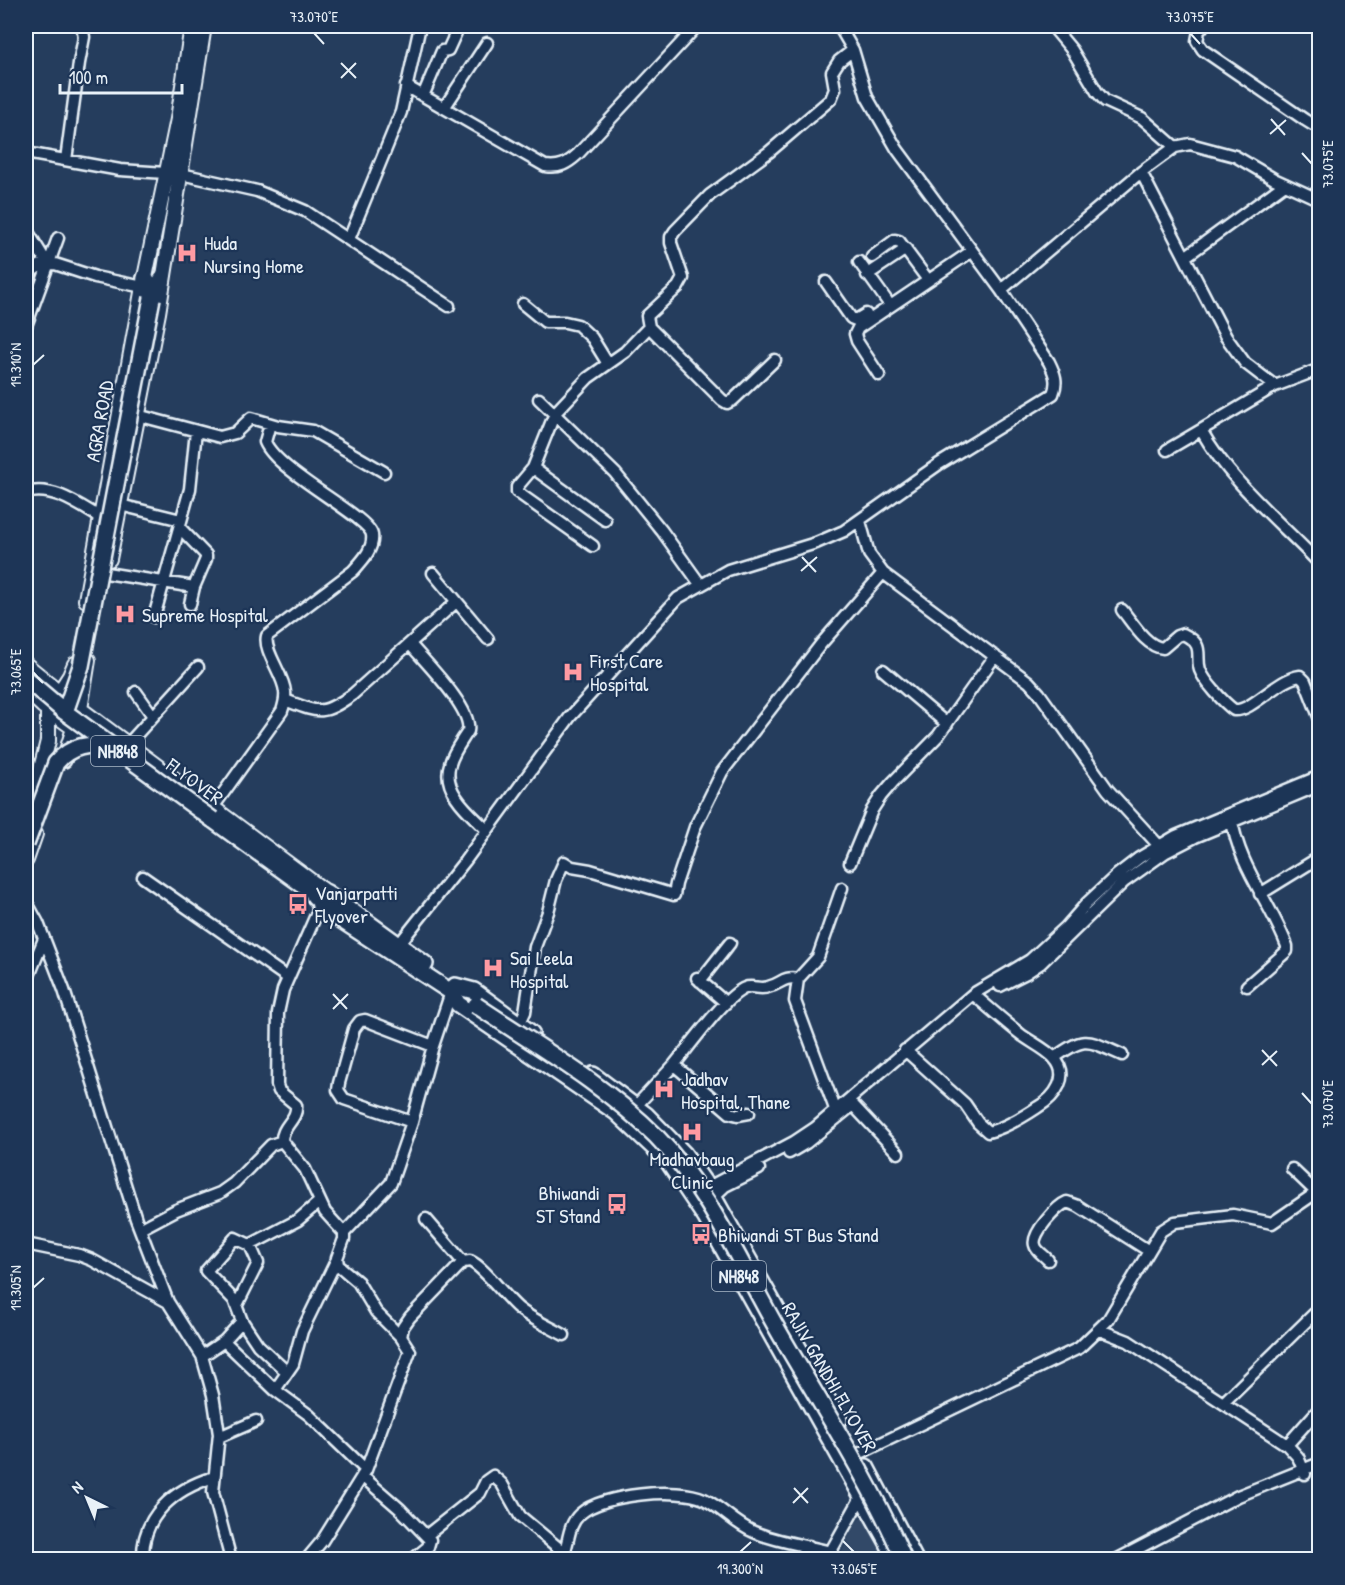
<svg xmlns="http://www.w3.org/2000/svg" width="1345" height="1585" font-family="'Patrick Hand',sans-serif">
<rect width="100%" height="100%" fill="#253d5d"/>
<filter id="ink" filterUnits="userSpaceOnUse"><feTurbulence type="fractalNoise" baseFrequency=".0167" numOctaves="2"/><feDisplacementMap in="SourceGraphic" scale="12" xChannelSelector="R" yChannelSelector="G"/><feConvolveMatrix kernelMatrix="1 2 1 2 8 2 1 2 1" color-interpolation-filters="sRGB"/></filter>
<g filter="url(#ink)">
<path fill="#334a68" d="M861 1518H868L891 1560H838L855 1524Z"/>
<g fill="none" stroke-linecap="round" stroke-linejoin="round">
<defs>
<path id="minor" d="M1052 26 1072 50 1097 92 1105 101 1142 118 1175 147
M1203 26 1199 31 1197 41 1203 50 1305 120 1313 125H1320
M406 86 545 166C560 168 567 164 578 154L697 26
M423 96 442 51 448 50 459 26
M444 108 487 43
M26 153 120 170 181 174 257 191 305 211 449 306
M66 160 79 63 84 37 82 26
M1141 172 1226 337 1245 363 1275 386 1320 369
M26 229 47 263
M349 239 401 112 420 26
M872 257 895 240 899 241 925 276
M1185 257 1285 184
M859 262 887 301
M26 275 41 265 55 264 95 277 143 287
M867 275 906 249
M826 282 851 318 856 320 866 314
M1001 290 1141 172 1175 147 1190 144 1235 156 1274 179 1320 200
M523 304 545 322H565L578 325 592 338 608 364
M26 326 58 238
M649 327 647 316 678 287 683 278 671 243V237L675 231 710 195 769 152 831 99 835 89 832 72 839 61 853 50
M879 375 857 341 855 334 858 328 972 251
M1275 386 1201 430C1231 483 1278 520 1320 564
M539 399 615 473 662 531 700 584
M137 415 220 437 235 433 251 418 278 426 313 431 384 472
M1167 450 1201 430
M533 468 517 487V492L593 546
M26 493C53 485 79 505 101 518
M120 505 181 520
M605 520 533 468 555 413 588 378 625 352 649 327 722 400 727 403 733 400 775 360
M860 521 869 554 883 573 1029 682 1039 693 1108 790 1163 850
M180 528 206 555V559L194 587 190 604
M106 573 194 587
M433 573 488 639
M1122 610C1132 622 1146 647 1163 648L1177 636 1183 634C1206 645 1195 655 1200 670 1204 681 1224 703 1234 710 1252 712 1277 679 1300 676L1305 681 1320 719
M154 617 190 489 196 431
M410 644C424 661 473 709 468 731 462 741 453 752 450 764 441 791 471 814 487 830
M883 670 947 724
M136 692 153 716
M285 700C319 713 322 716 352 695L456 602
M127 745 198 667
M209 813 282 711C284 705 286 699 285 692 284 675 263 651 267 636L353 571C362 561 374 549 372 535 370 517 278 473 265 442L270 424
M1231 816C1239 868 1269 899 1287 946V951L1247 986
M850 863 872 810 881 796 893 782 938 736 995 656
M143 877 288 978
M1260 894 1320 857
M26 901 38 923 64 990 136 1219 168 1302 202 1356 213 1395 219 1434 213 1492 231 1560
M396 948 465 861 570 717 678 598 728 570 816 543 844 531 939 464 1053 394C1058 382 1055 374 1049 362L1001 290 897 149 867 97 853 50 839 26
M697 978 726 1003
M700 981 730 943
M26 983 44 939
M1000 986 1026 973 1041 963 1124 882 1166 852 1195 837 1320 785
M519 1025 525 1012 535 947 548 912 556 880 564 862 572 867 590 870 674 895 676 884 695 827 722 772 821 644 883 573
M905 1050 965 1104 978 1123 988 1132C1005 1128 1023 1117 1038 1107 1055 1097 1071 1076 1054 1058 1045 1048 1030 1042 1019 1033 1004 1021 988 1007 973 994
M1054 1058C1086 1035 1087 1040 1122 1055
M674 1065C689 1047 726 995 745 988 752 985 760 990 768 987 782 984 782 976 798 979
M853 1105 898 1153
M635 1107 674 1065 730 1113 738 1115 749 1113
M838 1117 795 1001 798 979 818 957 842 888
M412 1122 344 1099 338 1090 339 1083 354 1029 360 1021 365 1020 433 1046
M789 1153 806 1143 848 1109
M1292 1169 1316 1192
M703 1190 794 1142 815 1128 973 994 1030 960 1066 927 1087 903 1117 875 1139 858 1176 836 1320 776
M710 1200 725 1186 759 1169
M426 1219 463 1262
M140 1229 176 1210 220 1193 234 1183 271 1145 282 1141
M344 1233 391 1183 412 1122 433 1046 451 992
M26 1244 79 1255 92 1260 168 1302
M250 1245 235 1238 206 1271 234 1300 242 1321 258 1345 287 1372
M1048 1260C1044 1255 1036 1251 1035 1245 1031 1234 1057 1206 1067 1202L1078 1206 1149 1251
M237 1305 258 1263 250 1245 298 1220 319 1202
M1100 1330 1128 1341 1287 1445 1298 1457 1305 1474
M401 1337 403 1327 410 1317 463 1262 470 1261C484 1267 504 1296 518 1308 531 1319 548 1326 564 1335
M224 1341 275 1390 309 1415 366 1470
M202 1356 224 1341 242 1321
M275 1390 293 1364 302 1331 336 1261
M1223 1403 1320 1308
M219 1437 256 1421
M1287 1445 1320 1408
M848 1459 1079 1348 1108 1320 1161 1231 1175 1222 1233 1215 1272 1223 1320 1190
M362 1476 400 1509 430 1540 428 1547 412 1560
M427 1535 480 1493 486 1481 493 1476 502 1484 520 1516 567 1555
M143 1560C141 1515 175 1489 214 1477
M306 1560 322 1541 366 1470 410 1351 401 1337 376 1312 358 1282 338 1265 337 1258 344 1239V1233L325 1212 305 1169 282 1141C281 1126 298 1120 296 1105L279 1091 277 1085 278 1013 283 990 320 906
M561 1560C570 1545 566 1527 580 1514 602 1494 678 1487 704 1499 722 1508 735 1524 754 1532 778 1542 805 1545 830 1552
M796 1560 809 1546
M826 1560 864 1492
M1116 1560 1238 1496 1320 1463"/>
<path id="major" d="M109 559 158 313 204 26
M86 600 143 287 178 119 192 26
M26 665 80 709 327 893
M26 690 43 706 81 733
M64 760 80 709 88 660
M26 815 41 769 48 741V710L70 676 75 664
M26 860 35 834"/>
<path id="highway" d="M145 278 153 292
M152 298 153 292 162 279
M213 820 314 893V896L319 901 320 906 451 992 458 1004 616 1112 667 1160 706 1218 887 1541 896 1560
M314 893H327L425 964
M455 986 474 991 531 1033
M593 1075 646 1115 684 1154 710 1191 839 1420
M866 1467 915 1560"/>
</defs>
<use href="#minor" stroke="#e8f1f8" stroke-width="15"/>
<use href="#major" stroke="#e8f1f8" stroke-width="18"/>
<use href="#highway" stroke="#e8f1f8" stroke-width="20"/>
<use href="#minor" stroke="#1d3557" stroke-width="10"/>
<use href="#major" stroke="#1d3557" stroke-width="14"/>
<use href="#highway" stroke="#1d3557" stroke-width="15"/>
<defs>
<path id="highway-bridge" d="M26 679 65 712 213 820
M65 712 81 666 152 298
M26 844 56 763C71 745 89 743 111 747
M476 1005C537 1046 604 1084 656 1136 710 1191 741 1266 779 1332 822 1407 870 1480 904 1560"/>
</defs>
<use href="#highway-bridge" stroke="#e8f1f8" stroke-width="20" stroke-linecap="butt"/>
<use href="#highway-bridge" stroke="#1d3557" stroke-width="15"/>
</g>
</g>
<path fill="none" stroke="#e8f1f8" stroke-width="2" d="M314 33 324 44M1190 33 1200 44M341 63 356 78M341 78 356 63M1271 119 1285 135M1270 134 1286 120M1302 153 1312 164M33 365 44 355M802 557 816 572M801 571 817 557M33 672 43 683M333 994 347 1009M333 1009 348 994M1262 1050 1277 1066M1262 1065 1277 1051M1302 1093 1312 1104M33 1288 44 1278M794 1488 808 1503M793 1503 808 1488M843 1541 854 1552M740 1552 751 1542"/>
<defs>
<symbol id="hospital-bare" viewBox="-9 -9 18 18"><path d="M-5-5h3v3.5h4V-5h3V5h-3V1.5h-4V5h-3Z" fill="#ff9aa2" stroke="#1d3557" stroke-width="2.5" paint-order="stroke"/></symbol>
<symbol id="bus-bare" viewBox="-9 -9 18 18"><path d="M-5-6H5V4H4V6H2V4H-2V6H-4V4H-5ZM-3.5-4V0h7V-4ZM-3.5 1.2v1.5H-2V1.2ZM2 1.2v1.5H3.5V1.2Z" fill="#ff9aa2" stroke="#1d3557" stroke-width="2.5" paint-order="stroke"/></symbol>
</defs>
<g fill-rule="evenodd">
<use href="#hospital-bare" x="172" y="238" width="30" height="30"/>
<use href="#hospital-bare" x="110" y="599" width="30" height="30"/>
<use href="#hospital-bare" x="558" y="657" width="30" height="30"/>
<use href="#bus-bare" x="283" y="889" width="30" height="30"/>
<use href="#hospital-bare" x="478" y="953" width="30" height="30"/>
<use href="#hospital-bare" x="649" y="1074" width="30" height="30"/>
<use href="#hospital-bare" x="677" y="1117" width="30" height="30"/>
<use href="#bus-bare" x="602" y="1189" width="30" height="30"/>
<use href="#bus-bare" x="686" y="1219" width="30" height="30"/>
</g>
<g text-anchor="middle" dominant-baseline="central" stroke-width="4.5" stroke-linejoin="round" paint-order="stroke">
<g fill="#1d3557" stroke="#abb9c8" stroke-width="1.5">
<rect x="91" y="736" width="54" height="30" rx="4.5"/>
<rect x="712" y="1261" width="54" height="30" rx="4.5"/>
</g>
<g font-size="18" font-weight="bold" fill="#e8f1f8">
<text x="118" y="751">NH848</text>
<text x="739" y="1276">NH848</text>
</g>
<g font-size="20" fill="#e8f1f8" stroke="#1d3557" text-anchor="start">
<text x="204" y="242">Huda<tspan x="204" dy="23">Nursing Home</tspan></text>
<text x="142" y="614">Supreme Hospital</text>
<text x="590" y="660">First Care<tspan x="590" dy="23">Hospital</tspan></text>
<text x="315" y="892">Vanjarpatti<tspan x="315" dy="23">Flyover</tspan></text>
<text x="510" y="957">Sai Leela<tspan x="510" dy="23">Hospital</tspan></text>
<text x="681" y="1078">Jadhav<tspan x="681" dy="23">Hospital, Thane</tspan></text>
<text x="692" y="1158" text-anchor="middle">Madhavbaug<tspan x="692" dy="23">Clinic</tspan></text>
<text x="600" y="1192" text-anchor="end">Bhiwandi<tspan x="600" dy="23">ST Stand</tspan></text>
<text x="718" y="1234">Bhiwandi ST Bus Stand</text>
</g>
<g font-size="20" fill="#e8f1f8" stroke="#1d3557">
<text transform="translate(99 421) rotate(-80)">AGRA ROAD</text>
<text transform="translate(195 781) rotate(36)">FLYOVER</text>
<text transform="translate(830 1377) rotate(60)">RAJIV GANDHI FLYOVER</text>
</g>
</g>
<rect width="1345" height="1585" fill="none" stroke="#1d3557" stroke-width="66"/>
<g transform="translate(87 1498) rotate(317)" stroke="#1d3557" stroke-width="4.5" paint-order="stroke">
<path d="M0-4.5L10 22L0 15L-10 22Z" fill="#e8f1f8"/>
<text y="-9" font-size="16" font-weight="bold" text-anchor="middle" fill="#e8f1f8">N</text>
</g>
<path d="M60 84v9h122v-9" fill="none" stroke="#e8f1f8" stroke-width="3"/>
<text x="69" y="84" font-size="18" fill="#e8f1f8" stroke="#1d3557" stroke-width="4.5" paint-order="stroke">100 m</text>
<rect x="33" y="33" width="1279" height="1519" fill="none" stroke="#e8f1f8" stroke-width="2"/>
<g font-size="15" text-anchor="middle" fill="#e8f1f8">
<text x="314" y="22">73.070°E</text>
<text x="1190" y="22">73.075°E</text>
<text transform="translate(1328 164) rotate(-90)" y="5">73.075°E</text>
<text transform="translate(16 365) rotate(-90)" y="5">19.310°N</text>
<text transform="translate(16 672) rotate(-90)" y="5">73.065°E</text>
<text transform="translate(1328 1104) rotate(-90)" y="5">73.070°E</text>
<text transform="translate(16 1288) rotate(-90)" y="5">19.305°N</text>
<text x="740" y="1574">19.300°N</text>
<text x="854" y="1574">73.065°E</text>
</g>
</svg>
